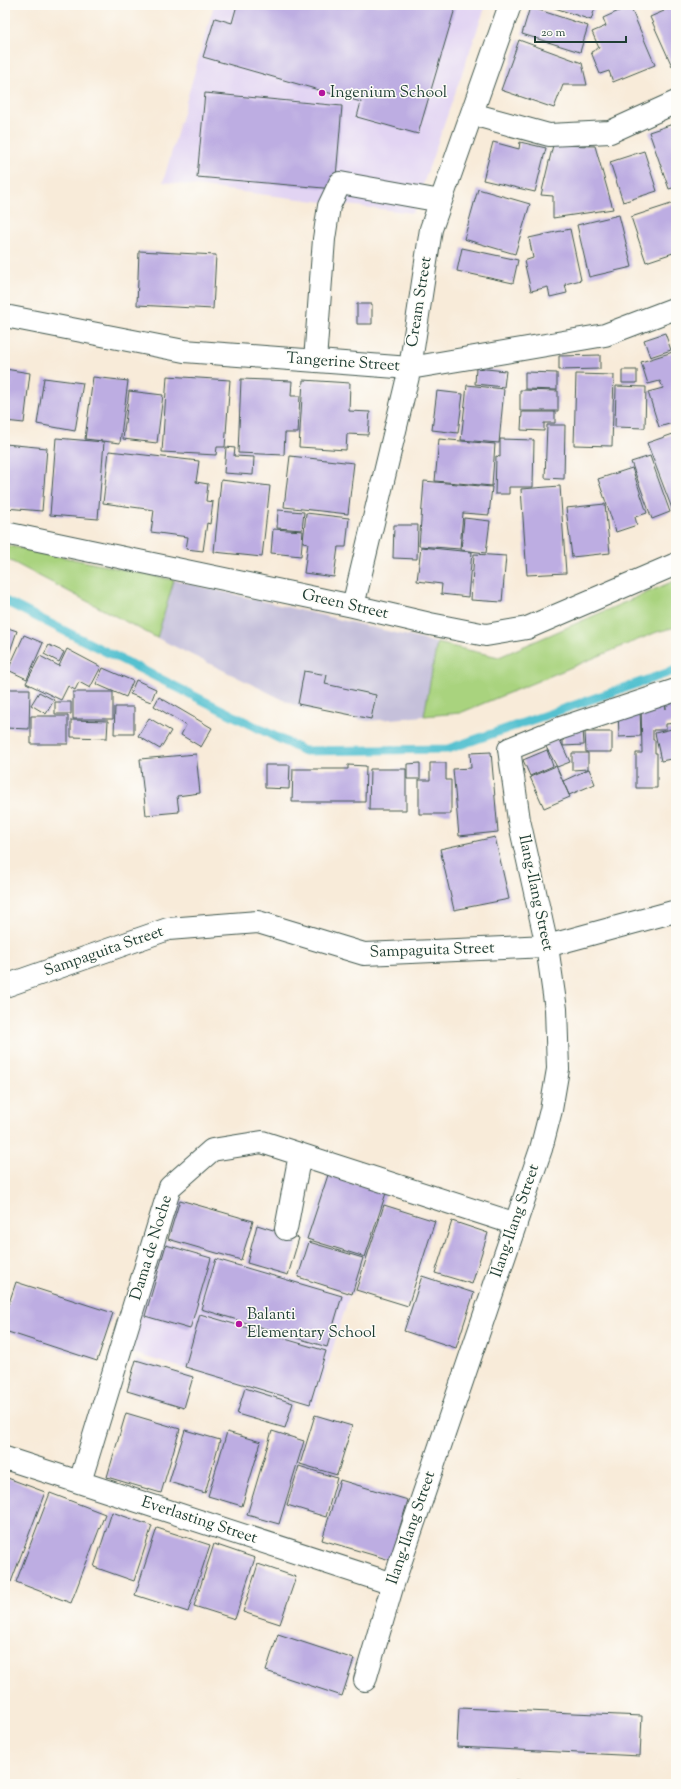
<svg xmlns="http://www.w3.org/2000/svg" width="681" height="1789" font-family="'Sorts Mill Goudy',serif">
<rect width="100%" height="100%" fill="#fdfcf7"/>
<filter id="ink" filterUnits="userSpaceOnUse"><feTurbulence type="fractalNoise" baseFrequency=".025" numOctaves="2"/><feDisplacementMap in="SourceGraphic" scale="8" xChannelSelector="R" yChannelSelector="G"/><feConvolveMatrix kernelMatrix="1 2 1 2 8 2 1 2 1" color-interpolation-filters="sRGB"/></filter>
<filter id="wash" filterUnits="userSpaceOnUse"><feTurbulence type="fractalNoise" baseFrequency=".012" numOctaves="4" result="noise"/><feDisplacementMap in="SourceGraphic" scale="16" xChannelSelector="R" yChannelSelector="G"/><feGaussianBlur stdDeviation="0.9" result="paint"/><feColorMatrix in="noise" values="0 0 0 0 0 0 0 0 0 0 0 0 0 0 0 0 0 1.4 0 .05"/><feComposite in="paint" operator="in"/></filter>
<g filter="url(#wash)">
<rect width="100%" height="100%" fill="#f8ebd9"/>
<path fill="#e2d4f3" d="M214 5H486L413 213 163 182Z
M162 1239 349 1296 314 1408 129 1352Z"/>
<path fill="#c5c0da" d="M174 580 437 643 424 716 368 721 300 708 157 638Z"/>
<path fill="#a9d37e" stroke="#648859" d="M5 545 174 580 157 638 5 558Z
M676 580V627L657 632 460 713 424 716 437 643 499 657Z"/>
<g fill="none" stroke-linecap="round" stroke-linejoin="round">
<path stroke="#55c1d0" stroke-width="9" d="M5 601 304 751 448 749 676 670"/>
</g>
<g id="blocks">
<path fill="#bdade2" d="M237 5H456L418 134 357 117 361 102 203 57 215 18 232 23Z
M546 5H596L591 20Z
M661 5H676V65L672 66 650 17 664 11Z
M630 6 655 65 613 82 609 71 600 74 591 52 599 48 592 32 606 26 603 18Z
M530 7 588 26 580 52 522 34Z
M519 40 582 63 587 85H563L554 108 501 90Z
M205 93 342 106 335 189 197 177Z
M676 123V187L669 189 649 132Z
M493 142 519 149 520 142 546 148 535 192 483 180Z
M553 145 595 146 613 209 553 218V196L541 195Z
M644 151 657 191 623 202 610 162Z
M478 189 530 204 515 254 464 239Z
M674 203 676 209V252L646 262 631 217Z
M619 215 632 267 589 277 577 225Z
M570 229 581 280 565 284 567 293 550 297 548 287 531 291 524 261 533 258 529 238Z
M462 248 518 260 513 283 457 271Z
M139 251 216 255 213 309 137 305Z
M357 304H372V324H357Z
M665 333 671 350 650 357 644 340Z
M676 351V422L659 427 648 392 663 388 660 381 648 384 641 362Z
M600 355V369L559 370V356Z
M476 368 506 371 504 387 475 384Z
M5 369 30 373 24 423 5 421Z
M622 370H637V383H622Z
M525 372 557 373V390L525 389Z
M576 374 614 375 612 446 574 445Z
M167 376 230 380 225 447H217L216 455 162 452Z
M93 377 128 381 120 443 85 439Z
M44 378 83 383 75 431 37 424Z
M241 379 292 381 291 396H300L298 433H285L284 455 238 453Z
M303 380 350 383 349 411 370 412 368 435 347 434 346 450 299 447Z
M467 385 504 389 499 443 461 440Z
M616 386 646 387 645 428 615 427Z
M520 390 558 391V411H520Z
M129 391 163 395 157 443 123 439Z
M437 391 463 394 458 433 432 430Z
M522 412H555V423H544V431L521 430Z
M547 425H565L564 479 545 478Z
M676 433V519L647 443Z
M56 438 104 442 98 519 50 515Z
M439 439 495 444 492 486 435 481Z
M500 439 534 440 533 487H509V494H495L496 456 500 457Z
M5 444 47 448 42 511 5 508Z
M226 447 235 448 234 456 254 457 253 475 224 473Z
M109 451 199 461 196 482 208 484 206 501 213 502 210 524 207 523 203 551 186 549 188 537 151 532 154 510 103 503Z
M290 456 354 463 348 514 284 507Z
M650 456 670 512 652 519 631 462Z
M632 468 647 513 635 517 637 525 616 532 598 479Z
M221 480 270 486 262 557 214 552Z
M424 481 492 487 489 515 463 513 460 549 419 546Z
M560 486 566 573 527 575 521 489Z
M605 504 610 553 572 557 566 508Z
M278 510 304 512 302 530 277 528Z
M306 513 349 518 346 547H338L334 577 304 573 308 543 303 542Z
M464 518 490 521 486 553 461 550Z
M394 525H418L417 559 393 558Z
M273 529 303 531 301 556 271 553Z
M421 547 472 552 468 597 441 594 442 584 417 581Z
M474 554 506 556 502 602 471 600Z
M5 627 17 631 5 666Z
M24 635 43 643 27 679 8 670Z
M49 645 64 652 59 662 44 654Z
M67 649 101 667 90 688 79 682 75 690 68 686 61 700 26 683 40 656 59 666Z
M103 668 133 681 126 697 96 684Z
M304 671 327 675 325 684 376 695 371 719 298 704Z
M136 680 156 689 151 702 130 694Z
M5 689H30L29 729 5 728Z
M39 692 54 700 46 714 31 705Z
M73 692H113V719H73Z
M665 694H676V723L666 724V730H653V740H655V753H657V788H636V753H642L641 703H665L666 709Z
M159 697 212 728 201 747 181 735 186 725 154 706Z
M55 702H71V714H55Z
M115 707H134V734H114Z
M618 710H640L641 736 619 737Z
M31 716H68V744H31Z
M149 718 171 731 160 749 138 736Z
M71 720 108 721 107 738 71 737Z
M676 728V758L661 761 655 733Z
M563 729H583L584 745 563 746Z
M585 732H612V752H586Z
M559 738 570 762 557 767 545 745Z
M547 750 553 766 530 776 523 760Z
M491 752 498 832 459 836 453 769 471 768 470 753Z
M572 753H588V769L572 770Z
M196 754 200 793 177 796 179 812 146 815 140 759Z
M420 763V779H407V764Z
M430 763H446V780H451V814H419V780H430Z
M265 765H290L289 789 265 788Z
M348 765 366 766 365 802H292L293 769H348Z
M556 766 570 797 544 808 530 777Z
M370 769H406V810H369Z
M589 769 595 784 569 795 563 781Z
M495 837 509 899 454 910 440 849Z
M328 1175 386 1193 365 1257 307 1239Z
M180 1200 253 1221 241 1260 168 1239Z
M384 1205 435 1221 408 1306 356 1290Z
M452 1221 488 1233 472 1284 435 1273Z
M257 1225 299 1238 288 1275 247 1263Z
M309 1242 363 1258 352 1294 298 1277Z
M166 1245 211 1258 190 1329 145 1316Z
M216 1259 342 1296 327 1347 201 1309Z
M422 1276 474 1293 456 1348 404 1331Z
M16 1282 113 1313 97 1361 5 1331V1315Z
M200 1314 326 1351 310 1404 185 1367Z
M136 1360 193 1377 184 1408 127 1391Z
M245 1388 293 1403 285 1428 237 1414Z
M126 1413 180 1429 161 1493 107 1477Z
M315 1415 352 1426 337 1475 300 1464Z
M185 1430 220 1440 205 1493 169 1482Z
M272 1431 304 1441 279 1524 247 1515Z
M227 1432 261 1442 242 1506 208 1496Z
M299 1466 337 1478 326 1517 287 1505Z
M5 1477 45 1492 11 1582 5 1579Z
M340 1480 408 1500 390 1560 322 1540Z
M50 1493 105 1514 71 1603 16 1582Z
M112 1512 152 1526 134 1581 94 1567Z
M157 1528 210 1545 188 1612 135 1595Z
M214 1544 255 1558 235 1619 194 1606Z
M258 1564 296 1577 280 1624 243 1612Z
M278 1634 354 1659 342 1696 266 1671Z
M459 1708 642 1716 640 1756 457 1747Z
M515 1780 544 1783V1784H514Z"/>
</g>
</g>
<g filter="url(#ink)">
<use href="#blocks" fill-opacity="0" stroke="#40574d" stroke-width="1"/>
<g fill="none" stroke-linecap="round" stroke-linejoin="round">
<defs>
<path id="minor" d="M472 114 549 135 610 132 676 102
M5 316 184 351 410 368 605 335 676 308
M315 361 324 239 329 206 340 183 441 201
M5 533 353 606 430 624 486 635 527 628 676 564
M353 606 410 368 431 229 510 5
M5 986 168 929 258 922 364 954 547 946 676 911
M286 1229 300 1154
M5 1458 393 1584
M80 1482 170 1187 212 1150 262 1142 516 1224
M365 1680 393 1584 541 1149 551 1110 558 1069 556 1009 547 946 519 820 509 749 561 728 676 690"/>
</defs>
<use href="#minor" stroke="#40574d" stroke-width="24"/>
<use href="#minor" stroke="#fff" stroke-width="22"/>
</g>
</g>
<g fill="#b5179e" stroke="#fdfcf7" stroke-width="1.5">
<circle cx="322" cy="93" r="4"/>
<circle cx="239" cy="1324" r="4"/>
</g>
<g text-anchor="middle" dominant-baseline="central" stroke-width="3" stroke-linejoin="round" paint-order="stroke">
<g font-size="16" fill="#1f3d34" stroke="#fdfcf7" text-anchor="start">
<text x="330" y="93">Ingenium School</text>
<text x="247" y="1315">Balanti<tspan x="247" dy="18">Elementary School</tspan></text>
</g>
<g font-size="16" fill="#1f3d34" stroke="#fdfcf7">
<text transform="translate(420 302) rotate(-81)">Cream Street</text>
<text transform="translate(343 363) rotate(4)">Tangerine Street</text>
<text transform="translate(345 605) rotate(13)">Green Street</text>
<text transform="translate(535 893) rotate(78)">Ilang-Ilang Street</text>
<text transform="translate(432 951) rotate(-2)">Sampaguita Street</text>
<text transform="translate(104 952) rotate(-19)">Sampaguita Street</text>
<text transform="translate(516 1221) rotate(-71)">Ilang-Ilang Street</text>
<text transform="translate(152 1248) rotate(-73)">Dama de Noche</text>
<text transform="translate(199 1521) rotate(18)">Everlasting Street</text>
<text transform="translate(412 1528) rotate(-71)">Ilang-Ilang Street</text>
</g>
</g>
<rect width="681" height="1789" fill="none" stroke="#fdfcf7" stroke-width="20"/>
<path d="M535 36v6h91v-6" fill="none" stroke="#1f3d34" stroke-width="2"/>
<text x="541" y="36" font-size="12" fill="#1f3d34" stroke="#fdfcf7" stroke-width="3" paint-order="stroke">20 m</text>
</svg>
